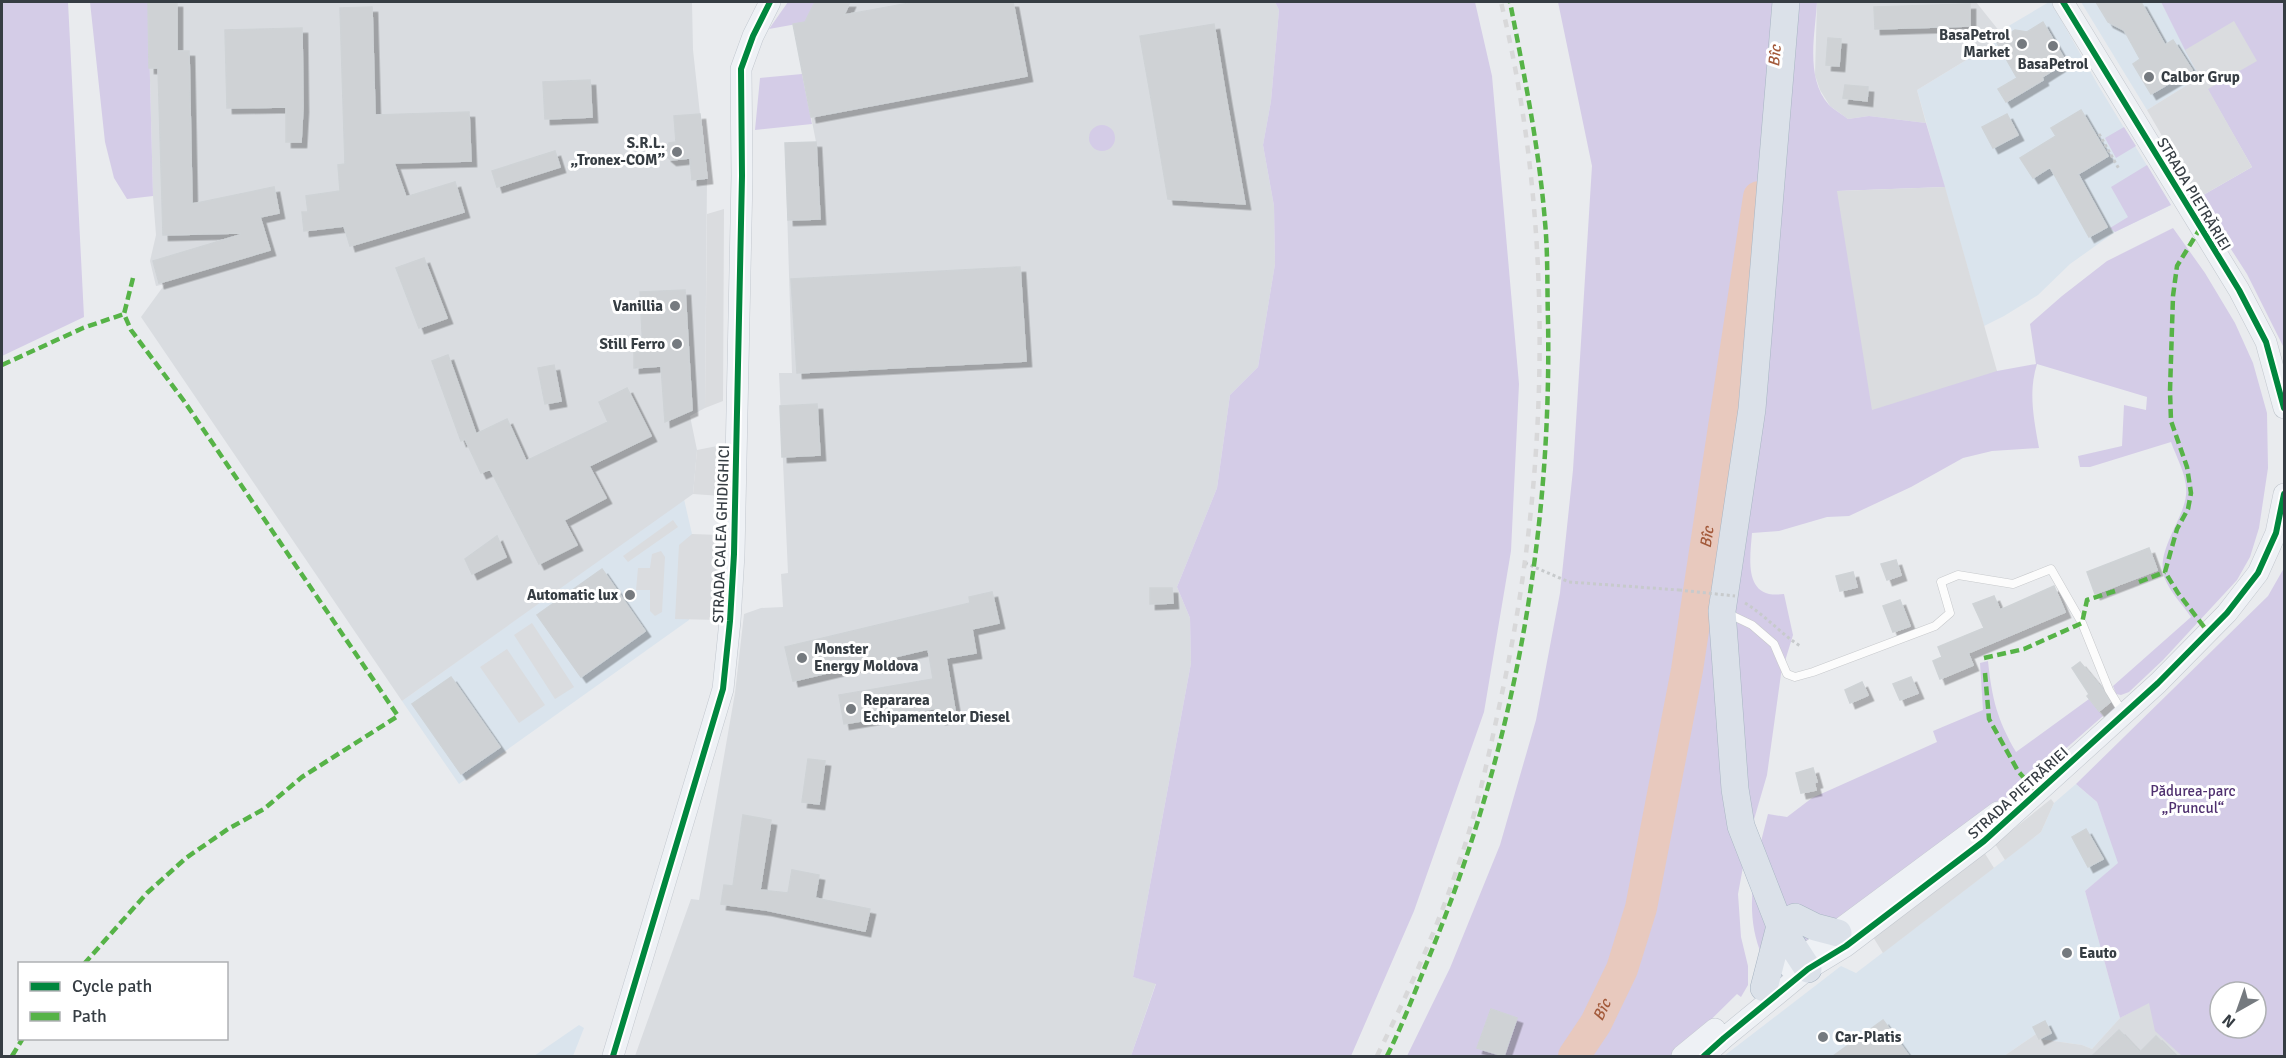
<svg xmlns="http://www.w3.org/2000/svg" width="2286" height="1058" font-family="Signika,sans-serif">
<defs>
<filter id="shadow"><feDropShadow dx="5.5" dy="5.5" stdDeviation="0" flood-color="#0004"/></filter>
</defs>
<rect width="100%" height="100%" fill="#e9ebee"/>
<path fill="#dae4ed" d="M2049 2H2051L2098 85 2171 205 2115 232 2070 264 2038 295 2004 316 1984 326 1917 90 2004 37 2000 31Z
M2081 2H2161L2200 77 2147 110Z
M684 499 692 534 689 620 459 784 402 701Z
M2076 784 2097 802 2119 863 2085 891 2120 1018 2092 1049 2082 1045 2039 1039 2036 1034 2004 1056H1724L1841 966 1856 973 2041 832 2054 803Z
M579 1025 584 1028 573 1056H534Z"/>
<path fill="#d9dce0" d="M148 2H692L693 50 707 178 705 408 690 416 697 450 693 494 402 701 141 317 165 284 156 286 150 261 156 235 153 196Z
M837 2H1275L1279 10 1271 101 1263 145 1274 206 1275 264 1258 367 1230 395 1217 488 1177 587 1190 618 1191 663 1133 977 1156 983 1131 1056H635L691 899 699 900 735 693 744 614 761 608 783 607 781 574 788 573 779 373H792L785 143 816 142 793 24 830 18Z
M1817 2H1976L2004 37 1917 90 1926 123 1869 116 1848 119 1830 106 1820 90 1815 75Z
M2149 1002 2182 1056H2004L2036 1034 2039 1039 2082 1045 2092 1049 2120 1018Z"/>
<path fill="#d4cce7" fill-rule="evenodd" d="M2 2H68L84 317 2 356Z
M90 2H148L153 196 127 199 114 178 105 142Z
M788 2H837L830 18 769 29Z
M1275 2H1475L1492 76 1519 384 1511 551 1484 712 1414 911 1351 1056H1131L1156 984 1133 977 1191 663 1190 618 1177 587 1217 488 1230 395 1258 367 1275 264 1274 206 1263 145 1271 101 1279 10Z
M1558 2H1817C1815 35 1805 78 1829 105 1834 110 1842 114 1848 119L1869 116 1926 123 1945 187 1837 191 1997 371 2036 364 2030 324 2062 296 2107 261 2173 228 2205 273 2235 323 2253 363 2267 413 2268 468 2259 528 2250 557 2237 580 2163 660 2129 692 2121 695 2116 694 2113 686 2191 617C2183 605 2170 592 2165 579 2154 553 2184 519 2186 495 2188 477 2177 459 2171 442L2090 467H2080L2078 456 2122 446 2124 405 2146 410 2147 397 2037 364C2028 392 2034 420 2039 448L1992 451 1963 458 1911 487 1849 516 1827 517 1779 531 1752 533C1750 559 1743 600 1784 594L1793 635 1781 674 1767 775 1748 840 1738 894 1741 937 1748 966V985L1741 997 1737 994 1674 1056H1407L1450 968 1500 845 1536 720 1560 593 1573 470 1592 166Z
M2161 2H2284V348L2247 274 2198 198 2252 167 2185 50Z
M802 74 812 124 755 130 760 78Z
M1089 138a13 13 0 1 1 26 0a13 13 0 1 1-26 0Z
M2124 127 2136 146 2116 158 2105 138Z
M2147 165 2171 205 2115 232 2110 228 2128 217 2111 187Z
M2284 568V1056H2182L2155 1031 2149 1003 2120 1018 2085 891 2118 863 2097 802 2076 784 2268 596ZM2220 992H2256V1028H2220Z
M1988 661C1992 699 1997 719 2016 752L2089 699 2103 716 2031 779 1797 958 1762 956C1742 909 1756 861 1768 814L1787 817 1812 798 1937 742 1933 731 1983 710 1980 663Z"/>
<path fill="#dadcdf" d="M2234 21 2257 61 2208 89 2252 167 2198 198 2147 110 2200 77 2185 50Z
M1945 187 1997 371 1872 410 1837 191Z
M724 209 723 401 705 408 707 214Z
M722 445 721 496 693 494 697 450Z
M673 520 678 527 628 562 623 556Z
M692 534 720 535 719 620 675 619 679 545Z
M661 551 665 557 662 612 655 616 650 611V590H636L638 568H650L652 554Z
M532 623 574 687 555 699 514 635Z
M507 649 545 705 519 723 480 667Z
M2051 799 2054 803 2041 832 2005 860 1995 844Z
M1984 852 1994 868 1883 953 1873 937Z"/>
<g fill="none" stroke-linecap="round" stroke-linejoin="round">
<path stroke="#e8c9be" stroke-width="32" id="s1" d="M1574 1056 1596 1023 1622 969 1641 908 1687 670 1759 197"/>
</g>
<path fill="#cfd2d5" stroke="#cfd3d6" stroke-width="1.5" filter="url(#shadow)" d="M148 2H177V51H189L192 204 274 187 279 213 260 217 270 250 159 283 153 261 240 235V233L163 235 158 68H149Z
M815 2H850L844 15 915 2H1013L1027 76 811 117 793 24 805 22Z
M2096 2H2141L2165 45 2173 40 2192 70 2151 94 2133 64 2140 59 2124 30 2108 22Z
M1970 4V26L1875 29 1874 7Z
M372 7 375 115 469 112 471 161 394 163 406 197 455 182 464 212 350 246 344 226 304 231 302 212H308L306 196 340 191 338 165 345 164 340 8Z
M2043 22 2066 62 2042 77 2043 80 2006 102 1998 89 2017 78 1996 41 2015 30 2027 32Z
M1214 24 1226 97 1245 204 1168 199 1153 110 1140 36Z
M302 28 303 107 301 142H286V107L227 108 225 30Z
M1828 38 1841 39 1839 66 1826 65Z
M590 80 592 117 545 119 543 82Z
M1845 85 1868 87 1867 101 1843 98Z
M2081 110 2108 156 2078 174 2107 227 2089 237 2050 167 2033 178 2020 158 2056 136 2051 128Z
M700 114 707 178 692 180 690 158 671 160 666 156V148L669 143 676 142 674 116Z
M2007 114 2018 135 1993 148 1982 127Z
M816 142 820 219 788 220 785 143Z
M555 151 560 167 497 187 492 171Z
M424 258 447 318 419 328 396 268Z
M1020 267 1026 361 797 373 791 279Z
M685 290 692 410 665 422 661 366 634 368V352H643L640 292Z
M448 355 476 434 507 419 526 461 608 422 599 402 627 388 651 436 589 466 606 498 564 520 577 545 539 564 490 469 481 473 465 439 461 441 432 361Z
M554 365 561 401 545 404 538 368Z
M817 404 820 455 782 457 780 406Z
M497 536 506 557 472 574 465 559Z
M2149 548 2157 570 2095 594 2087 572Z
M1896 560 1901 575 1887 580 1881 564Z
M602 569 645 631 581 677 537 615Z
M1853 572 1857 587 1840 591 1836 576Z
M2054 586 2065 612 1968 653 1973 665 1940 679 1933 661 1942 657 1938 647 1984 628 1973 604 1994 596 2000 610Z
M1150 588H1172L1173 603 1150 604Z
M992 592 999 623 972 629 976 653 946 658 956 716 940 719 938 708 844 724 839 695 933 679 928 649 793 681 785 647 970 603 969 597Z
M1900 600 1910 626 1893 632 1883 606Z
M2080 662 2103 690 2110 702 2099 711 2087 696 2089 694 2072 668Z
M451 677 500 747 461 774 412 704Z
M1911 677 1918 693 1900 700 1893 684Z
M1862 682 1868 695 1850 703 1845 690Z
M808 759 825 761 819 804 802 802Z
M1813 768 1817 782 1814 783 1816 790 1801 793 1796 773Z
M743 815 771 820 760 890 788 893 792 870 819 875 815 898 870 909 865 931 766 910 721 904 724 885 733 886Z
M2086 829 2103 859 2088 867 2072 837Z
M1491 1009 1517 1018 1504 1056 1477 1048Z
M1883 1020 1909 1056H1833Z
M2045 1021 2051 1033 2039 1039 2033 1027Z
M2119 1030 2140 1052 2156 1036 2176 1056H2092Z"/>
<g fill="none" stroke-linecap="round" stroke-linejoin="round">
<defs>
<path id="lane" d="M1729 614 1752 625 1774 644 1787 674 1795 677 1813 672 1935 626 1950 613 1941 582 1958 575 2013 584 2051 569 2082 623 2109 690 2123 713"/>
<path id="secondary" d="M2063 2 2239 290 2266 342 2284 408
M1789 967 1998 812
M613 1056 723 689 730 621 734 554 742 176 741 69 753 36 770 2
M1682 1056 1715 1029
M1704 1056 1724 1038 1808 969 1846 946 1984 841 2158 683 2227 613 2258 573 2276 533 2284 494"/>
<path id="highway" d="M1786 2 1752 409 1722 611 1735 789 1741 826 1780 926 1808 969
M1795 917 1815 927 1838 933
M1764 988 1780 926"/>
</defs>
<use href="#lane" stroke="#c7c9cc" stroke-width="9"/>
<use href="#secondary" stroke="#c3c8cf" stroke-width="22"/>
<use href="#highway" stroke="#a8b5c3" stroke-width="28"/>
<path stroke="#c7cacc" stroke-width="3" stroke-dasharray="3 3" stroke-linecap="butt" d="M2099 134 2119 169
M1525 563 1569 582 1679 590
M1745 603C1765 615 1780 633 1800 646"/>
<use href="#lane" stroke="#fcfcfc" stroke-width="8"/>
<use href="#secondary" stroke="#eef1f5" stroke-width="21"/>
<use href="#highway" stroke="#dbe1e9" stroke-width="27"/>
<path stroke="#d8d8d9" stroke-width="4.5" stroke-dasharray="8 8" stroke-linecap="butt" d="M1377 1056C1407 995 1436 932 1458 866 1477 812 1489 754 1501 698 1550 473 1555 226 1501 2"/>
<path stroke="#c7cacc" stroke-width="3" stroke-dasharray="3 3" stroke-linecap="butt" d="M1679 590 1735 596"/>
<path stroke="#56b347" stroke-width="4.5" stroke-dasharray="9 4.5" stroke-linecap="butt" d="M2201 227 2177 266 2173 296 2170 391 2171 421 2187 467 2191 493 2188 509 2177 529 2165 572 2178 593 2208 632
M2 365 83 328 124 314
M2139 582 2165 572
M1984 658 2024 649 2082 623 2087 600 2115 591
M1985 673 1989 719 2018 771 2036 792
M84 964 147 893 186 858 228 829 264 809 302 777 398 716 184 401 131 330 124 314 133 278
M12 1056 23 1038
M1387 1056C1402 1026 1414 994 1427 962 1512 757 1552 541 1548 319 1547 287 1548 254 1545 222 1539 147 1524 74 1510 2"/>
<defs>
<path id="cycleway" d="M2063 2 2239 290 2266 342 2284 408
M613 1056 723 689 730 621 734 554 742 176 741 69 753 36 770 2
M1704 1056 1724 1038 1808 969 1846 946 1984 841 2158 683 2227 613 2258 573 2276 533 2284 494"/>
</defs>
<use href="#cycleway" stroke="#fff" stroke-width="10"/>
<use href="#cycleway" stroke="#00873e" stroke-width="6"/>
</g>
<g fill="#757a7f" stroke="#fff" stroke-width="2">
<circle cx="2022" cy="44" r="6"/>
<circle cx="2053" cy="46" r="6"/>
<circle cx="2149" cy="77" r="6"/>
<circle cx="677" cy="152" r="6"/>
<circle cx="675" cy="306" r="6"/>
<circle cx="677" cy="344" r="6"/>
<circle cx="630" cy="595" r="6"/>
<circle cx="802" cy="658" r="6"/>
<circle cx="851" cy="709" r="6"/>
<circle cx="2067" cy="953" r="6"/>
<circle cx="1823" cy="1037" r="6"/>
</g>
<g text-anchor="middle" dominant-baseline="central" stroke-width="6" stroke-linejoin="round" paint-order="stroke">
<g font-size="15" font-weight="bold" fill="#363d43" stroke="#fff" text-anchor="end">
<text x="2010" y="35">BasaPetrol<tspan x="2010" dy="17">Market</tspan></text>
<text x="2053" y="64" text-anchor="middle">BasaPetrol</text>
<text x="2161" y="77" text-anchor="start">Calbor Grup</text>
<text x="665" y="143">S.R.L.<tspan x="665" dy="17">„Tronex-COM”</tspan></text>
<text x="663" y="306">Vanillia</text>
<text x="665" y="344">Still Ferro</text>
<text x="618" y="595">Automatic lux</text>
<text x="814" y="649" text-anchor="start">Monster<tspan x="814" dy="17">Energy Moldova</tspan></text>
<text x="863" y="700" text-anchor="start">Repararea<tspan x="863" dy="17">Echipamentelor Diesel</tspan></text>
<text x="2079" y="953" text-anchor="start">Eauto</text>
<text x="1835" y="1037" text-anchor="start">Car-Platis</text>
</g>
<g font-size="15" fill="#363d43" stroke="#fff">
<text transform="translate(2194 194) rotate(59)">STRADA PIETRĂRIEI</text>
<text transform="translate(721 534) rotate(-88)">STRADA CALEA GHIDIGHICI</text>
<text transform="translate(2018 793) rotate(-42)">STRADA PIETRĂRIEI</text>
</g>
<g font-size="15" fill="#4f306f" stroke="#fff">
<text x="2193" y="791">Pădurea-parc<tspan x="2193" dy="17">„Pruncul“</tspan></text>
</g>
<g font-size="16" font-style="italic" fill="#a35a3b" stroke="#fff">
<text transform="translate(1775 56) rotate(-85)">Bîc</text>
<text stroke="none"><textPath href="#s1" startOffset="540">Bîc</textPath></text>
<text stroke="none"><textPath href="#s1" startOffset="54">Bîc</textPath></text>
</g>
</g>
<rect width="2286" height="1058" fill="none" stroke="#363d43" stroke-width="6"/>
<rect x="18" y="962" width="210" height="78" fill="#ffffff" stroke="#afb1b4" stroke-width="1.5"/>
<rect x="30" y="982" width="30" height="9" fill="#00873e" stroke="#afb1b4" stroke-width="1.5"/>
<text x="72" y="992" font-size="18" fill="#363d43">Cycle path</text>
<rect x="30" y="1012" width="30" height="9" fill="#56b347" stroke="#afb1b4" stroke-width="1.5"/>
<text x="72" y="1022" font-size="18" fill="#363d43">Path</text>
<g transform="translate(2238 1010) rotate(220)"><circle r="28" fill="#ffffff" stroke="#afb1b4" stroke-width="1.5"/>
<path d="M0-4.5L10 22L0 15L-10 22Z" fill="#757a7f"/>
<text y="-9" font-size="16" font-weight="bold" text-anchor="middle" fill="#363d43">N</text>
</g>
</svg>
